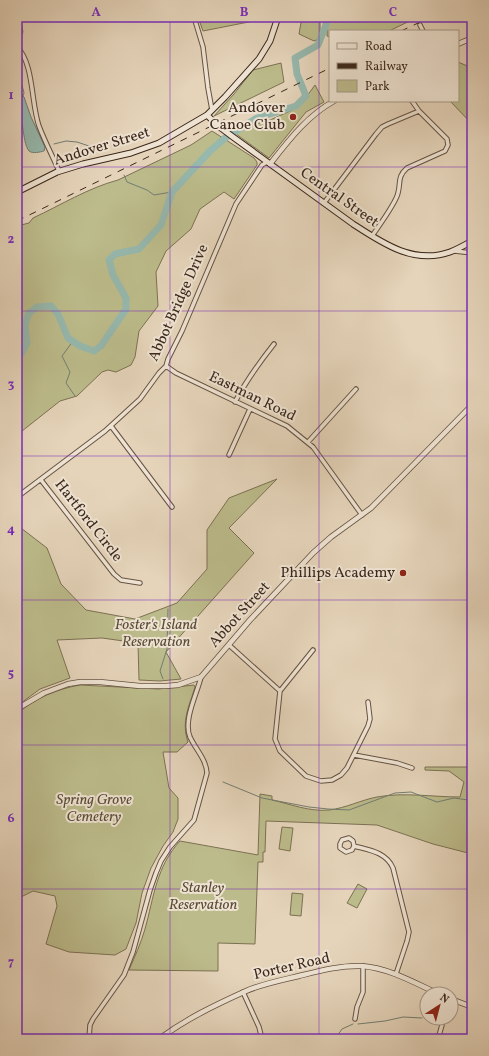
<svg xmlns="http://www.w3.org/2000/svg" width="489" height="1056" font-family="Vollkorn,serif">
<rect width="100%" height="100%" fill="#e5d4ba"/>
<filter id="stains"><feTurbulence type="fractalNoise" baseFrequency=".005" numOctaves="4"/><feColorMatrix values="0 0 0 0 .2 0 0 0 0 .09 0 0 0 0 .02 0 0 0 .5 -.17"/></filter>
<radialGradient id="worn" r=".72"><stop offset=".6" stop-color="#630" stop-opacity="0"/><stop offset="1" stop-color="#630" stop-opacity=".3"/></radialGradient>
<path fill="#bcbb8b" stroke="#7c7153" d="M198 17H274L203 31Z
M302 17H320V32L319 39 314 41 299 34Z
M328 17H418L389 31H330V37L327 36Z
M458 62 472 68V124L450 101H458Z
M281 63 284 82 214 116 234 94 253 70Z
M315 85 324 102 306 112 269 158 232 131 270 120 299 107Z
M212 131 254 158 257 162V165L234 199 224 192 200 209 191 229 166 251 156 272 158 306 139 331 135 357 131 365 116 372 108 370 102 372 77 396 60 401 17 435V226L29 223 33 218C61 205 88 188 118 180L191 145Z
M277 479 229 528 254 553 166 652 181 679 160 681 139 680 138 643 102 638 57 640 70 678 40 689 17 706V525L47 548 61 584 86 610 135 619 177 603 207 569V530L229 498Z
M80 685 158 689 194 685 195 687C189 707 181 721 188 742L177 752H163L169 788 178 798V819L173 832 163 846 151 868 142 893 136 923 126 949 115 955 69 952 46 944 57 906 55 896 33 891 17 899V714C35 698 57 689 80 685Z
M425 767H472V854L433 844 377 825 266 821 265 852H263V862H258L255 944 218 943V971L129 970C135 956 141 943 145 929 154 897 156 867 180 841L258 855 260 794 272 796V800C290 804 310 812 329 810 346 808 361 800 377 797 404 792 432 797 460 797L464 782 449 771 425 770Z
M282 827 293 828 290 851 279 849Z
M358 884 367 889 357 908 347 903Z
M292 893 303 894 301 916 290 915Z"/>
<path fill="#96b8ad" stroke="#727e73" d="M22 95 24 97 31 117 45 147 44 151C40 152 33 154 29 151 25 146 24 135 23 130 22 119 15 117 18 103 19 99 19 98 22 95Z"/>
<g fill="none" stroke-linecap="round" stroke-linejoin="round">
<path stroke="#727e73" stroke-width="1" d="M18 43 23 32 20 17
M17 57C20 64 18 69 19 77 20 82 23 87 24 93L23 96
M54 144 66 141 77 142 101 150
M124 175 127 182 147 190 154 195 172 192
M73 341 62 356 70 372 66 383 75 396
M163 679 160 671 167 649 168 609
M223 782 262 798 309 807 328 809 349 810 395 793 411 792 437 802 454 798 468 800 472 803
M358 1024 385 1021 403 1017 422 1018
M335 1039 342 1029 353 1024"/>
<path stroke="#96b8ad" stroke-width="7" d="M17 355 22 353 27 343 25 324 29 313 37 307 51 306 58 314 68 338 80 346 94 351 101 346 126 309V298L113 275 109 260 115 254 139 249 161 225 172 192 210 151 225 138 257 118 296 106 306 96 297 74 295 58 318 45 326 25V17"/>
<defs>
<path id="minor" d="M81 17 88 19 92 17
M194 17 203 47 208 88 212 110
M420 25 423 31
M17 47C34 63 31 104 39 126 45 142 53 157 59 171
M324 203 376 134 382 127 388 124 419 111 412 101
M372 236C378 227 396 203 398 193 401 182 397 177 407 168L445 151 448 145 447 139 419 111
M455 251 472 253
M166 366 176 373 287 426 313 447 362 515
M235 402C246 381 259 363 274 344
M111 426 172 507
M308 442 356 389
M229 455 250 409
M41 480 114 574 121 580 140 583
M17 497 105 431 140 399 159 373 166 366 168 359 182 331 236 204 262 165 267 162
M229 645 280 691
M313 650 280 691 275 739 280 751 306 776 321 781 332 780 341 775 347 768 368 726 370 719 368 702
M354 755 397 763 412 768
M354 846 352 850 346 852 340 848V844L342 840 349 838 353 841 354 846C369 850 386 852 393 868L409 932 407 941 396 974
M243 992 259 1027 262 1039
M355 1019 357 1007 363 992V966
M89 1039 90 1025 93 1019 124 975 133 952 150 890 156 873 161 861 170 847 194 820 207 773C206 759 196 750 190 737 183 720 197 694 201 677
M438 1039 444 1018"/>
<path id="tertiary" d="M458 44 472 38
M270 164C289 140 307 116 334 101
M17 710 22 706 44 693 68 684 80 682H100L140 686H166L178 685 201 677 250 620 313 553 331 537 371 508 472 405
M451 999 472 1007
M159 1039C186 1019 215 1005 246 991 262 984 282 980 299 976 319 971 341 965 362 966 389 968 415 983 439 994"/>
<path id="secondary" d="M207 115 217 125 233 137 353 224C382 243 414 265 450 252 458 249 465 245 472 241
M17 192 57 172 83 164 131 153 159 143 207 115 225 97 259 59 270 41 278 17"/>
</defs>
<use href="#minor" stroke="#665243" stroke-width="5.5"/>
<use href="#tertiary" stroke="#665243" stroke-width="6"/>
<use href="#secondary" stroke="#3b271b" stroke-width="7"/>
<use href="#minor" stroke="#eee3d2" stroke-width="3.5"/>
<use href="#tertiary" stroke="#eee3d2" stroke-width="4.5"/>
<use href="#secondary" stroke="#eee3d2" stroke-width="5"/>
<path stroke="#3b271b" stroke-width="1" stroke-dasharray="7 7" stroke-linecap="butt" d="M401 31 431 17
M17 221 330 68"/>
</g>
<path fill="none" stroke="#7b2cbf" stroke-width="1" stroke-opacity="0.55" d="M170 17V1039M319 17V1039M17 167H472M17 311H472M17 456H472M17 600H472M17 745H472M17 889H472"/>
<g fill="#8f2418" stroke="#eee3d2" stroke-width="1.5">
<circle cx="293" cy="117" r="4"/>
<circle cx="403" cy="573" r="4"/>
</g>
<g text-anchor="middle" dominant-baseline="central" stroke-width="4" stroke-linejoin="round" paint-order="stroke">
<g font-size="15" fill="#3b271b" stroke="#eee3d2" text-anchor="end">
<text x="285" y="108">Andover<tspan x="285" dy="17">Canoe Club</tspan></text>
<text x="395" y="573">Phillips Academy</text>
</g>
<g font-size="15" fill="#3b271b" stroke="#eee3d2">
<text transform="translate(102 147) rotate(-17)">Andover Street</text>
<text transform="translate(339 198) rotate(35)">Central Street</text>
<text transform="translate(179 303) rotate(-66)">Abbot Bridge Drive</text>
<text transform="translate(252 397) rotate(26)">Eastman Road</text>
<text transform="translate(88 521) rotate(52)">Hartford Circle</text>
<text transform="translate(240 615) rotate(-48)">Abbot Street</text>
<text transform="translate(292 967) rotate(-13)">Porter Road</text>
</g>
<g font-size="15" font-style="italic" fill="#5b4c37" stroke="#eee3d2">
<text x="156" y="625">Foster's Island<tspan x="156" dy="17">Reservation</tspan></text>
<text x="94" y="800">Spring Grove<tspan x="94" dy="17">Cemetery</tspan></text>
<text x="203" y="888">Stanley<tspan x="203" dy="17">Reservation</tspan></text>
</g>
</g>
<rect width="489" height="1056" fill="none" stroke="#e5d4ba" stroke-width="44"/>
<rect x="329" y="30" width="130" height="72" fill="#eee3d2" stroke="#a69889"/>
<rect x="337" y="43" width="20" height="6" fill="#eee3d2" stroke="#a69889"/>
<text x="365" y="50" font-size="12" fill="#3b271b">Road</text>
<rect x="337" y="63" width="20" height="6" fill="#3b271b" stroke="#a69889"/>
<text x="365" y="70" font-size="12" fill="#3b271b">Railway</text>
<rect x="337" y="80" width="20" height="12" fill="#bcbb8b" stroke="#a69889"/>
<text x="365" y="90" font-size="12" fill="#3b271b">Park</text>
<g transform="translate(439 1006) rotate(36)"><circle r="19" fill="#eee3d2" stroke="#a69889"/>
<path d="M0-3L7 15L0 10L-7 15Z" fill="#8f2418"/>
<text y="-6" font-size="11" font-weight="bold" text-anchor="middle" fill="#3b271b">N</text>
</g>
<rect x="22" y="22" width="445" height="1012" fill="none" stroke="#7b2cbf" stroke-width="1.5"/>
<g font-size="13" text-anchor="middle" font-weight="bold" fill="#7b2cbf">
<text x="96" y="16">A</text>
<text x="244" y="16">B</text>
<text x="393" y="16">C</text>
<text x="11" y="99">1</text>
<text x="11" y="243">2</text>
<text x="11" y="388">3</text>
<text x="11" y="533">4</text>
<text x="11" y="677">5</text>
<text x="11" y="822">6</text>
<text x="11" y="966">7</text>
</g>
<rect width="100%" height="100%" filter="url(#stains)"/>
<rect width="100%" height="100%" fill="url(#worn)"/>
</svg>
